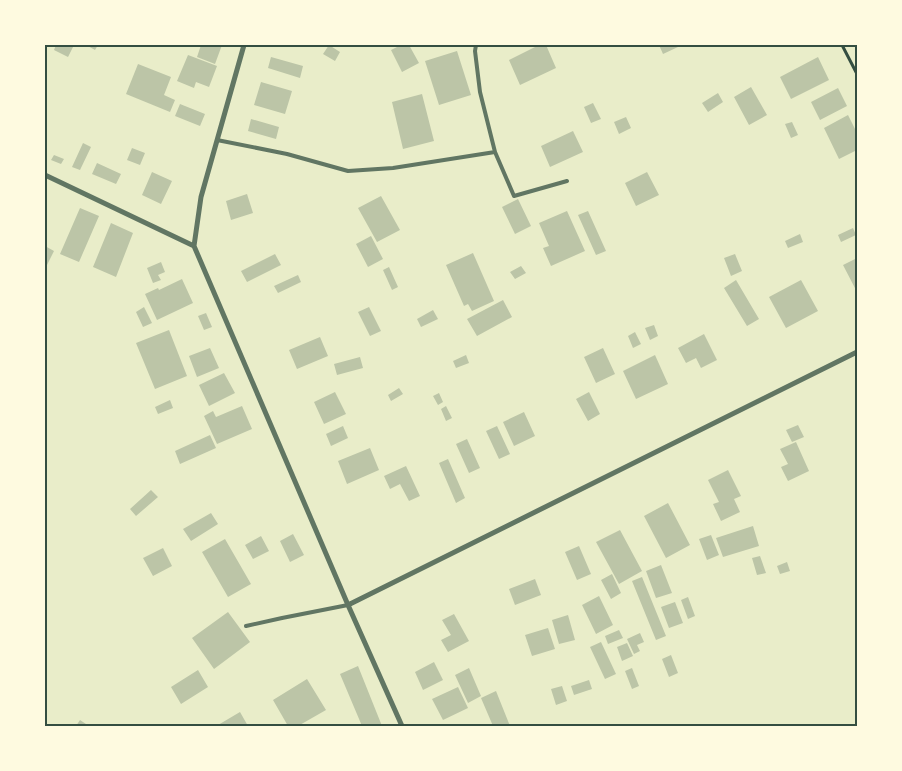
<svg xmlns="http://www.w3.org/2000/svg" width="902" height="771" font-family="'Exo 2',sans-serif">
<rect width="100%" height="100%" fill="#e9edc9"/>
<path fill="#bcc5a7" d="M56 45H74L68 57 54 50Z
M86 45H98L95 50Z
M201 45H222L215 64 197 57Z
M329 45 340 52 335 61 323 54Z
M401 45H409L419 63 402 72 391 50Z
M534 45H546L556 68 520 85 509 60 535 47Z
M659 45H677L678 47 663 54Z
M457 51 471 95 439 105 425 61Z
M188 55 217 66 209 87 196 82 194 88 177 81Z
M271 57 303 66 300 78 268 68Z
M818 57 829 80 791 99 780 77Z
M138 64 171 77 164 95 175 100 170 112 126 94Z
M261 82 292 91 285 114 254 105Z
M751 87 767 115 749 125 734 97Z
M838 88 847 106 820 120 811 102Z
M718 93 723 102 708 112 702 103Z
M422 94 434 141 403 149 392 102Z
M593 103 601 119 591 123 584 107Z
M180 104 205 114 200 126 175 116Z
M848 115 857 133V150L839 159 824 128Z
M626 117 631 128 619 134 614 122Z
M251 119 279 127 276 139 248 131Z
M792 122 798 135 791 138 785 124Z
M573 131 583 152 550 167 541 146Z
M83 143 91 147 80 170 72 167Z
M132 148 145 153 140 165 127 160Z
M54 155 64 159 61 164 51 160Z
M97 163 121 174 116 184 92 174Z
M152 172 172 181 161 204 142 195Z
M647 172 659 195 636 206 625 183Z
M247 194 253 213 231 220 226 201Z
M381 196 400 230 377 242 358 208Z
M518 199 531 226 515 234 502 207Z
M80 208 99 216 79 262 60 254Z
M567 211 585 251 551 266 543 248 549 246 539 223Z
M588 211 606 251 596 255 578 215Z
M111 223 133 233 116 277 93 267Z
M853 228 856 235 841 242 838 235Z
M800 234 803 242 788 248 785 241Z
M371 236 383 259 368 267 356 244Z
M45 246 54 251 45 269Z
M473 253 494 301 472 311 468 304 464 306 446 265Z
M275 254 281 265 247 282 241 271Z
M735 254 742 271 731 276 724 258Z
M857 258V292L843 265Z
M161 262 165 272 158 275 161 280 153 283 147 268Z
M521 266 526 273 515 279 510 272Z
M389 267 398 287 392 290 383 270Z
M298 275 301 282 278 293 274 286Z
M182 279 193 303 157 320 145 294 158 288 159 290Z
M736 280 759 319 747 326 724 288Z
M801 280 818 311 786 328 769 297Z
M503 300 512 317 477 336 467 319Z
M144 307 152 323 143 327 136 312Z
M369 307 381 331 370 336 358 312Z
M433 310 438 319 421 327 417 319Z
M206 313 212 327 204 330 198 316Z
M654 325 658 336 650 340 645 328Z
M169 330 187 376 155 389 136 343Z
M635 332 641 344 633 348 628 336Z
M704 334 717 360 701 368 696 358 686 363 678 348Z
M320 337 328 356 297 369 289 350Z
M210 348 219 368 197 377 189 356Z
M603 348 615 374 596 383 584 357Z
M466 355 469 363 456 368 453 361Z
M655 355 668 384 636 399 623 371Z
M360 357 363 368 337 375 334 364Z
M224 373 235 393 209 406 199 385Z
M399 388 403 394 391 401 388 395Z
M335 392 346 414 324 424 314 402Z
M589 392 600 414 588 421 576 399Z
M439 393 443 402 438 405 433 396Z
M170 400 173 408 158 414 155 407Z
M242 406 252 429 217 444 204 416 213 411 216 417Z
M446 406 452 418 446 421 441 409Z
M524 412 535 436 514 446 503 422Z
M798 425 804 437 792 442 786 430Z
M343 426 348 438 331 446 326 434Z
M497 426 510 454 499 459 486 431Z
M210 435 216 448 180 464 175 451Z
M467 439 480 468 469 473 456 444Z
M796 442 809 471 788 481 781 467 788 464 780 449Z
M370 448 379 470 347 484 338 461Z
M448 459 465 498 456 503 439 463Z
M406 466 420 496 409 501 400 484 390 489 384 476Z
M728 470 741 496 734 499 740 512 721 521 713 504 719 502 708 480Z
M151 490 158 497 136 516 130 509Z
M668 503 690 545 666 558 644 516Z
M211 513 218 524 191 541 183 529Z
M753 526 759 546 723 557 716 538Z
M620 530 642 571 619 584 596 542Z
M293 534 304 555 290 562 280 541Z
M711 535 719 555 707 560 699 539Z
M261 536 269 551 253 559 245 545Z
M225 539 251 584 228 597 202 552Z
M579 546 591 574 577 580 565 552Z
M163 548 172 566 153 576 143 558Z
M760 556 766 573 757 575 752 558Z
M787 562 790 571 780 574 777 566Z
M661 565 672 593 656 598 646 571Z
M612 574 621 593 611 599 601 580Z
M642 577 666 636 656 640 632 581Z
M535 579 541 595 515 605 509 589Z
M599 596 613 625 596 634 582 605Z
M688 597 695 616 688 619 681 600Z
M675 602 683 623 669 628 661 607Z
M228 612 250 642 214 669 192 638Z
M454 614 469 641 448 652 441 640 451 635 442 620Z
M568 615 575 640 559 644 552 620Z
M548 628 555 649 532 656 525 635Z
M619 630 623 638 608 644 605 636Z
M640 633 644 642 637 645 640 651 634 654 627 639Z
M601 642 616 674 605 679 590 647Z
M627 643 633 656 622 661 617 647Z
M671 655 678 673 669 677 662 659Z
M434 662 443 680 423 690 415 672Z
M358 666 382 726H362L340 674Z
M469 668 481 696 468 703 455 675Z
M632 668 639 686 632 689 625 671Z
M198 670 208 687 181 704 171 687Z
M307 679 326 710 298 726H288L273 700Z
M589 680 592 689 574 695 571 686Z
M562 686 567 701 556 705 551 689Z
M458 687 468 708 443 720 432 699Z
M496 691 510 726H493L481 698Z
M240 712 248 726H218V725Z
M80 720 89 726H76Z"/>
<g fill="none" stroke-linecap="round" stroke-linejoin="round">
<path stroke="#344e41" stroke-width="3" d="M842 45 857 74"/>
<path stroke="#617663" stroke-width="4" d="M476 45 475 51 480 92 495 152 514 196 567 181
M217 140 287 154 348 171 393 168 495 152
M246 626 282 618 348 605"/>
<path stroke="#617663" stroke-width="5" d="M45 175 194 246 348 605 402 726
M194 246 201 197 244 45
M348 605 857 352"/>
</g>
<rect width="902" height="771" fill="none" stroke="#fefae0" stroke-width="92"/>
<rect x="46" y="46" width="810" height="679" fill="none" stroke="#344e41" stroke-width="2"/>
</svg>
